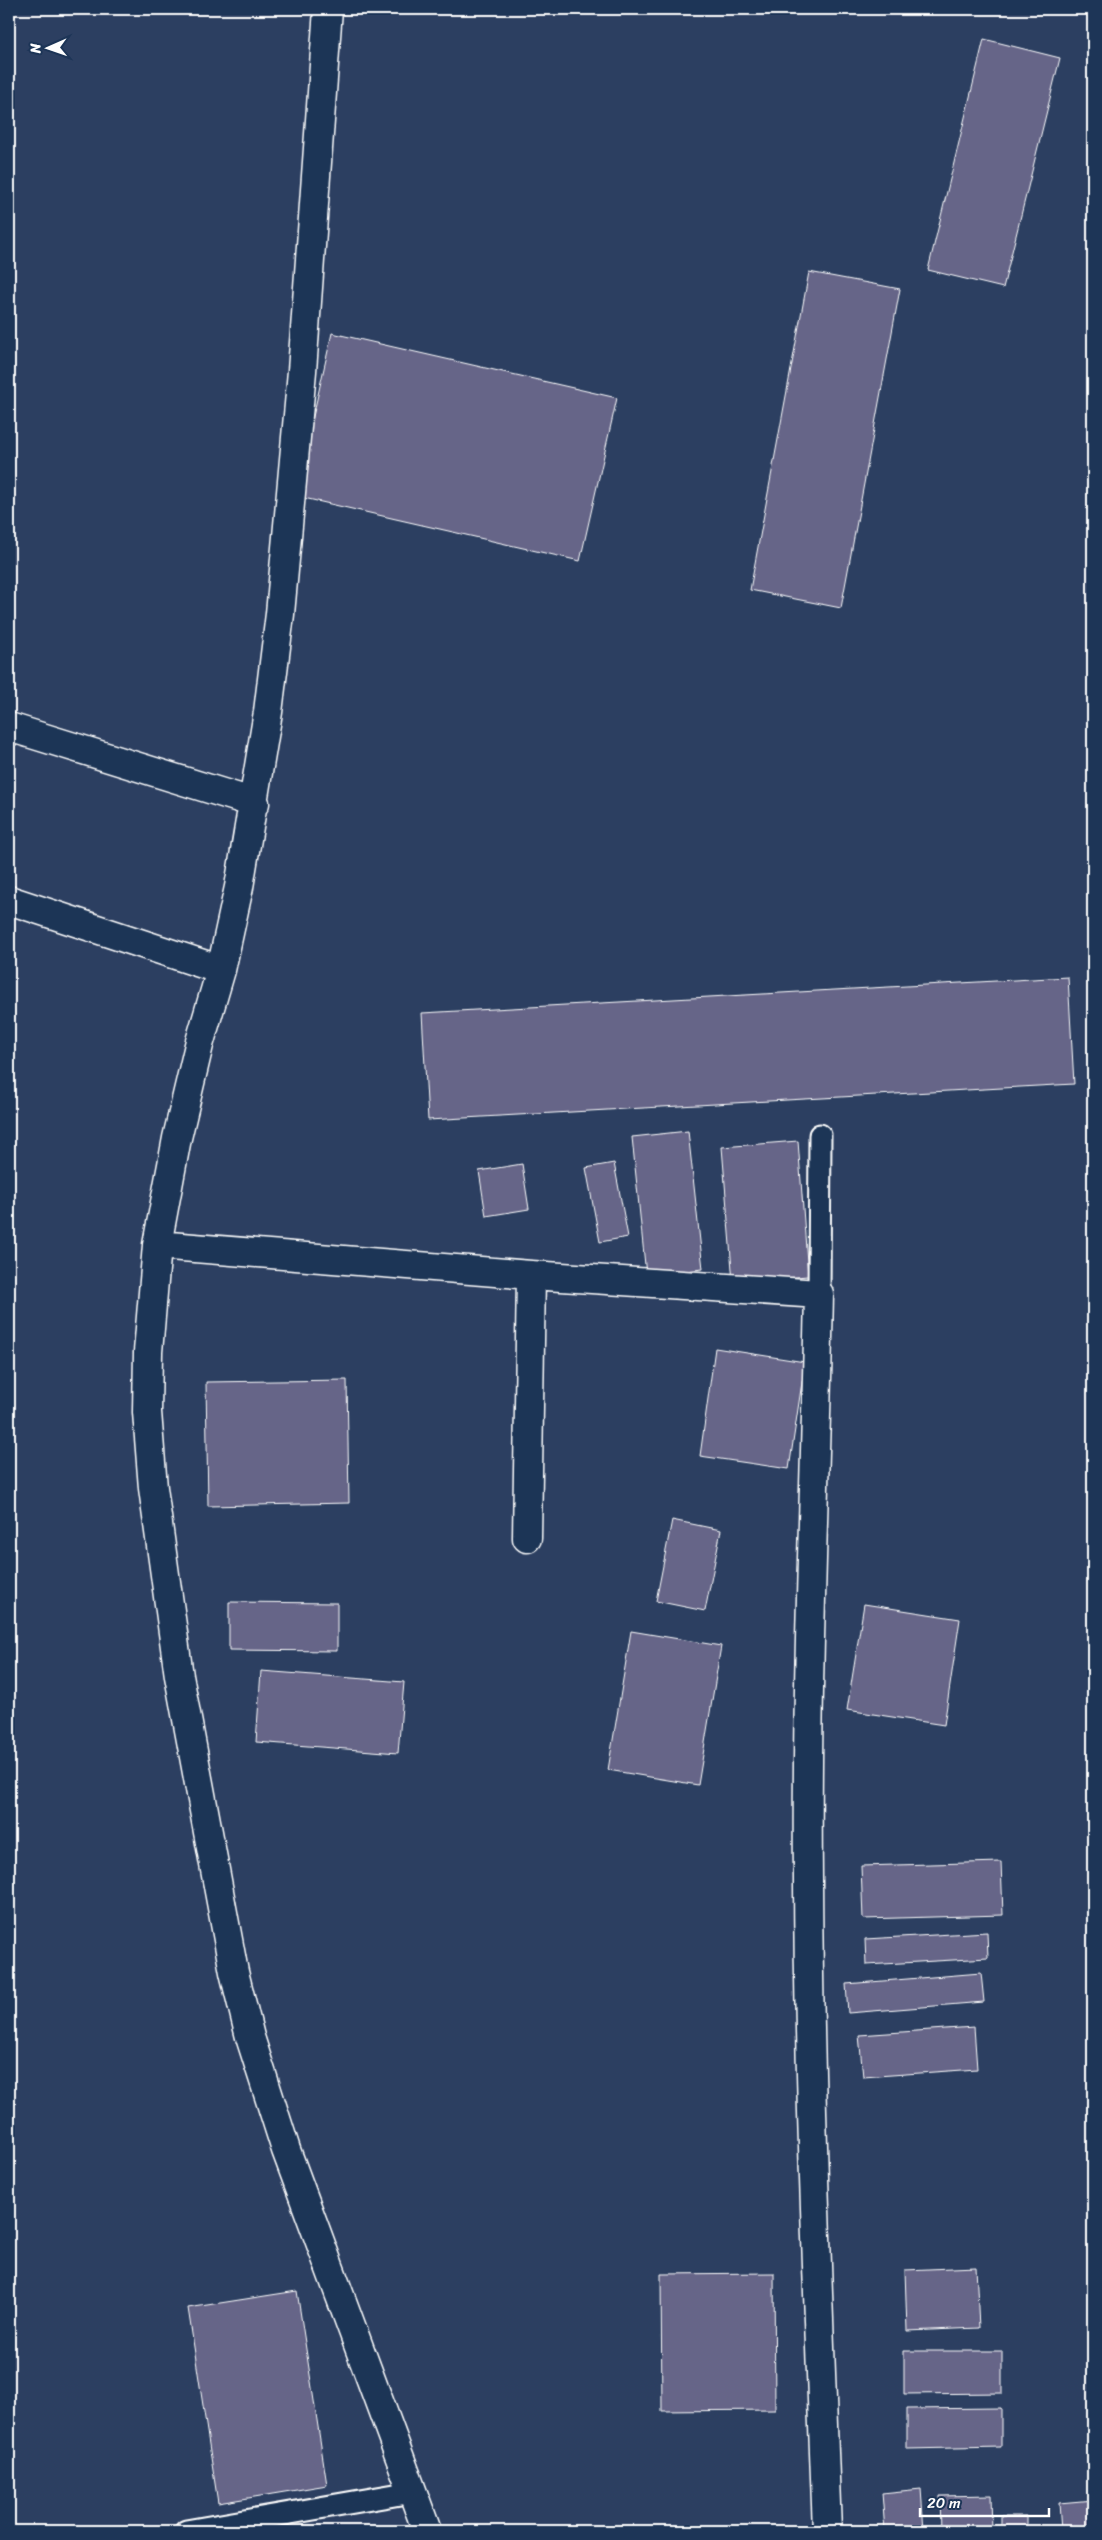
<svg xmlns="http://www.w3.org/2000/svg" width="1102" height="2540" font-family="Sriracha,sans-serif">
<rect width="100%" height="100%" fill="#2c3f61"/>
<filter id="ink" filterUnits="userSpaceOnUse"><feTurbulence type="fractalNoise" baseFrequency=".02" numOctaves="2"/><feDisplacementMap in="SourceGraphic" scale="10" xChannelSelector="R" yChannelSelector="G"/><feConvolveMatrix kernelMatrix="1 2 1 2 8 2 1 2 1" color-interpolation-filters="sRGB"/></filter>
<g filter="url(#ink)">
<path fill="#666588" stroke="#fff" d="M984 39 1060 58 1003 288 928 270Z
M809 272 900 289 841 608 750 590Z
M332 333 617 398 580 561 295 496Z
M1068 977 1074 1084 428 1120 422 1013Z
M688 1131 703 1269 646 1275 632 1137Z
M798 1141 808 1276 733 1282 722 1147Z
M614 1163 628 1237 600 1242 586 1168Z
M522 1164 529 1209 486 1216 479 1171Z
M715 1348 805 1362 789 1469 700 1456Z
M347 1380 349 1503 208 1506 206 1382Z
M672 1520 721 1530 705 1611 656 1601Z
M229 1602 337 1603V1651L229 1650Z
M864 1604 960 1619 944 1725 847 1710Z
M631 1631 721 1646 698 1785 608 1770Z
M261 1671 404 1682 398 1753 256 1742Z
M1001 1862 1003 1915 863 1919 861 1866Z
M987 1932 988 1958 866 1965 865 1939Z
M981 1973 984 2002 848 2013 846 1984Z
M974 2027 977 2069 863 2077 859 2035Z
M976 2267 979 2328 907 2331 905 2270Z
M774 2273 775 2410 662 2411 661 2274Z
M297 2291 327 2485 218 2503 188 2308Z
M904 2351H1002V2393L904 2394Z
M1001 2408V2447L907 2449V2409Z
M921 2489 924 2531H885L882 2493Z
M991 2495 992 2531H941L940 2496Z
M1093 2500V2531H1061L1059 2503Z
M1001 2516H1026V2531H1001Z"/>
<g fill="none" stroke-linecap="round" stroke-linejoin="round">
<defs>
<path id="lane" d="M819 1294 820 1135
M186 2531 412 2492"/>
<path id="street" d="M328 9 302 371 280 614 268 712 239 887 221 970 199 1045 177 1138 157 1245 148 1352 147 1412 153 1488 179 1676 234 1972 250 2037 286 2150 427 2531
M9 727 255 803
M9 900 221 970
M157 1245 531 1275 819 1294C815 1489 806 1684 808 1879 809 2096 819 2314 827 2531
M527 1538 531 1275"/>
</defs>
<use href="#lane" stroke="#fff" stroke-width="25"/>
<use href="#street" stroke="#fff" stroke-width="31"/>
<use href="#lane" stroke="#1d3557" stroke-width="21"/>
<use href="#street" stroke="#1d3557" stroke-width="28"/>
</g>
</g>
<rect width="1102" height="2540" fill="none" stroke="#1d3557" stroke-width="30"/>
<rect x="15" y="15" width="1072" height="2510" fill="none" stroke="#fff" stroke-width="2" filter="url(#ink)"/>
<g transform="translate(48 48) rotate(268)" stroke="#1d3557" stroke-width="4" paint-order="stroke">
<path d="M0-4L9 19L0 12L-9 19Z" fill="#ffffff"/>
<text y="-8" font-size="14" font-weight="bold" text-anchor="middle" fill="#ffffff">N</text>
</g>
<path d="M920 2508v8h129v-8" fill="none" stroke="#ffffff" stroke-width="2.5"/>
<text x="927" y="2508" font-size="15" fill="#ffffff" stroke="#1d3557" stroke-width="4" paint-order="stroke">20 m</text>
</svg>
